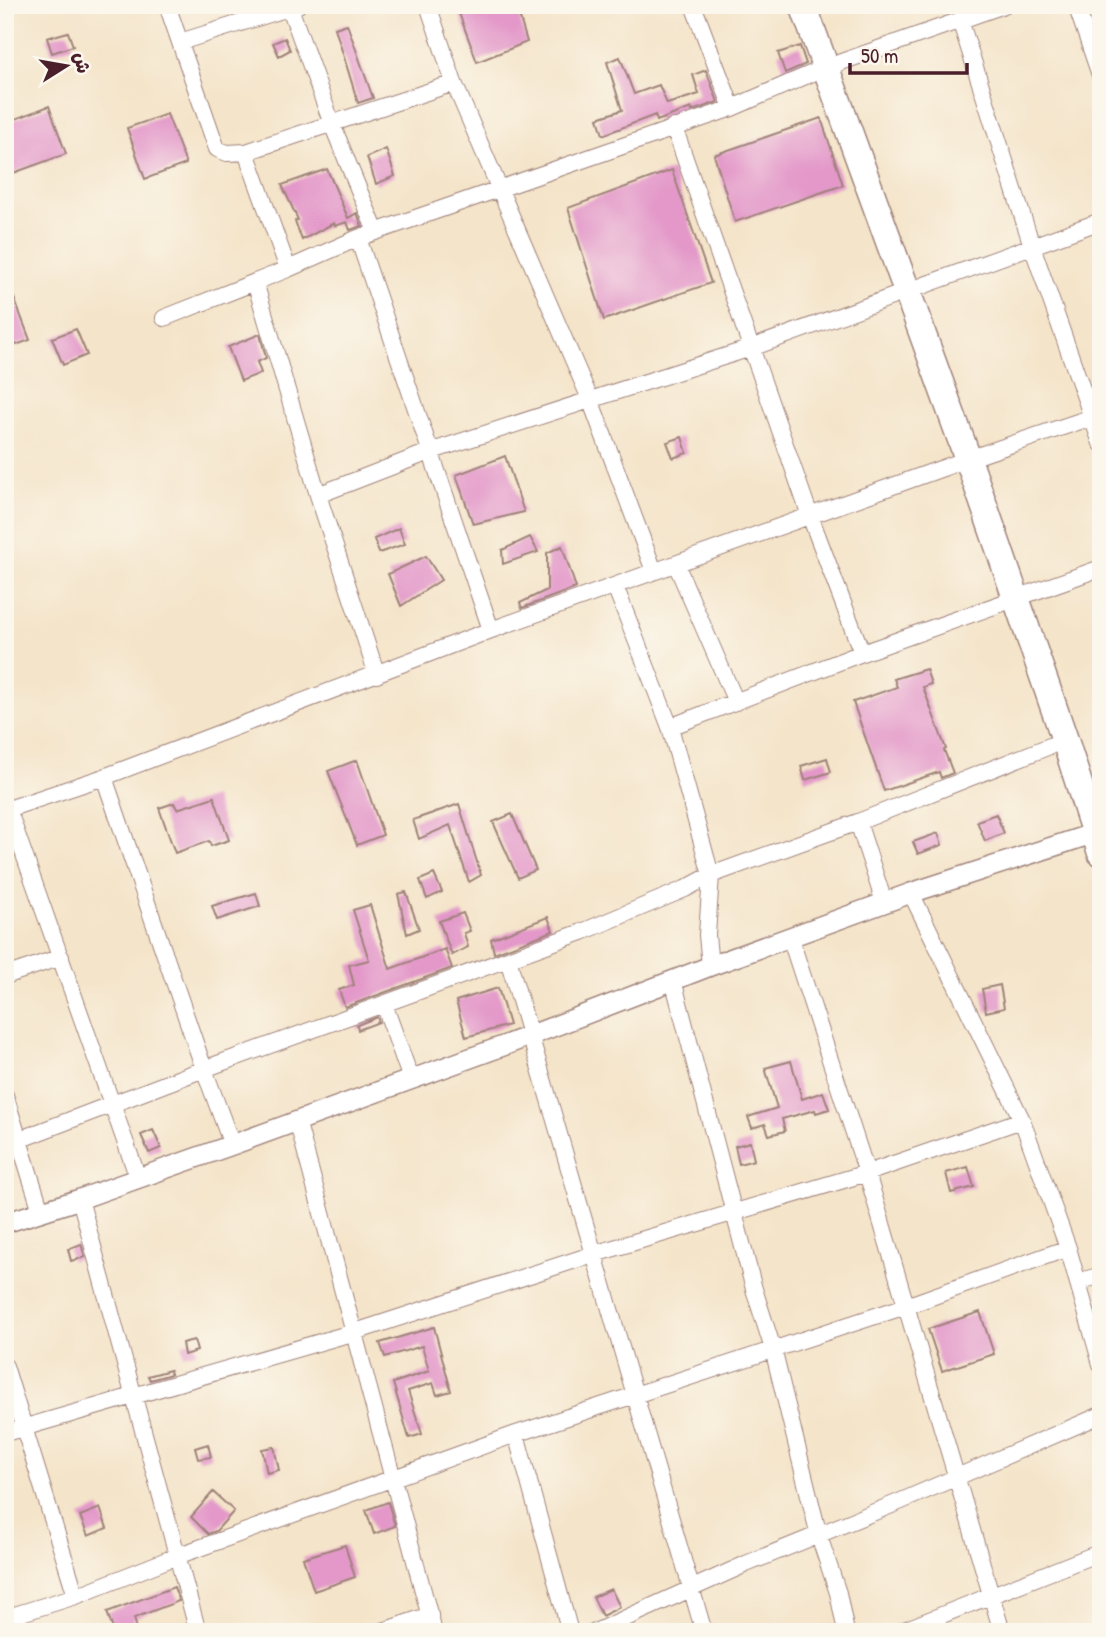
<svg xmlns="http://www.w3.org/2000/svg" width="1106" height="1637" font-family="'Patrick Hand','Playpen Sans Arabic',sans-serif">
<rect width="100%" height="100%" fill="#fbf7ec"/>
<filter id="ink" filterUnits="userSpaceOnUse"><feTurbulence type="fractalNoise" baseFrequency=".0143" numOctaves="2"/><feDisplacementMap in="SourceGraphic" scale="14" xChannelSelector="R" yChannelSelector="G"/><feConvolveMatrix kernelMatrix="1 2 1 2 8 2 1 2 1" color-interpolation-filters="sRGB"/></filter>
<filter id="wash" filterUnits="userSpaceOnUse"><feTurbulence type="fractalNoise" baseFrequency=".00686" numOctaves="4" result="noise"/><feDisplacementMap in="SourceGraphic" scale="28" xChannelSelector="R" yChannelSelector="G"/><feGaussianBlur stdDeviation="1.57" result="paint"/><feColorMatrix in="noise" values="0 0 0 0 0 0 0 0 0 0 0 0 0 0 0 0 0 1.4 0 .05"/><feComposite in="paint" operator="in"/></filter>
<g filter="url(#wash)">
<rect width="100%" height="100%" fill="#f4e4c9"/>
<g id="blocks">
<path fill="#e398c9" d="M456 5H516L527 42 477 62Z
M347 24 373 98 358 103 335 28Z
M68 32 73 46 52 53 47 38Z
M285 38 290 50 279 56 273 43Z
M800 46 806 64 785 73 778 53Z
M620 57 634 94 659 85 667 104 699 94 693 75 706 70 718 102 692 111 691 108 657 121 655 115 603 135 598 118 622 110 607 62Z
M49 106 66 154 5 176V123Z
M167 114 186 164 145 179 127 128Z
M821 118 843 185 735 222 714 155Z
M386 149 395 176 376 184 367 157Z
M327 169 348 218 357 213 362 226 350 230 347 222 335 226 334 223 302 240 295 221 298 220 282 185Z
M672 170 711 283 604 320 568 208Z
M6 277 30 340 5 349V278Z
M76 329 87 355 63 365 52 338Z
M260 334 266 358 257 362 261 373 241 381 228 347Z
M682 437 687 453 673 458 667 442Z
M505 456 524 512 473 524 456 475Z
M399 528 405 544 379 553 374 539Z
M530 537 538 552 503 564 502 550Z
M562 546 576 588 522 608 520 603 547 590V553Z
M426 556 441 580 401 606 388 574Z
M926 669 931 684 923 687 946 749 944 750 953 773 941 778 939 772 884 791 853 702 897 687 894 679Z
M827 758 831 772 805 780 801 766Z
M357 760 383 835 357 845 328 771Z
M214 797 229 840 211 846 209 841 175 853 159 808 174 803 177 809Z
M459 804 481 875 469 882 450 825 419 839 413 820Z
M512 814 536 870 518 878 493 822Z
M996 814 1004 833 985 841 977 821Z
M938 833 942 845 918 854 913 842Z
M434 874 442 892 427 899 420 880Z
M406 892 419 929 407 934 398 894Z
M256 893 260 906 217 920 212 906Z
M370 905 390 969 445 949 452 968 345 1007 339 990 354 985 349 965 369 960 353 910Z
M463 913 470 931 464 933 468 947 452 955 439 921Z
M548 917 553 931 494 953 491 939Z
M1000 985 1004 1008 986 1012 982 989Z
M498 988 509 1025 466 1037 456 1001Z
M377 1017 379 1022 358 1030 357 1025Z
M791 1061 802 1099 823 1092 829 1109 816 1113 815 1110 782 1119 785 1131 769 1135 765 1124 752 1128 748 1117 777 1108 765 1068Z
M153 1130 161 1148 149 1153 141 1135Z
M750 1142 754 1160 739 1164 735 1146Z
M968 1167 974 1187 951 1193 946 1173Z
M81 1244 85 1257 71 1261 68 1249Z
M980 1312 994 1354 942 1371 928 1329Z
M434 1327 451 1391 437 1395 433 1383 408 1391 422 1434 409 1438 393 1383 429 1371 422 1346 385 1357 380 1343Z
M194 1340 197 1351 184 1355 182 1343Z
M170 1370 171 1374 150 1380 148 1376Z
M208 1444 211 1457 198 1459 195 1448Z
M274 1447 279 1470 267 1473 262 1449Z
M213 1492 234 1511 216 1531 208 1534 191 1517Z
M388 1502 395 1526 374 1534 366 1510Z
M100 1508 107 1528 88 1536 80 1516Z
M345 1545 355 1577 314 1591 303 1558Z
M174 1587 179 1601 134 1618 138 1632H114L107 1612Z
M611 1589 620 1607 602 1616 593 1597Z"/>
</g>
</g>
<g filter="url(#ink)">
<use href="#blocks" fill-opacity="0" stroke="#9f827a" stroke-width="2"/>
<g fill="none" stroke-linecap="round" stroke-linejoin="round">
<defs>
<path id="minor" d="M167 5 217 149 227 153 246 152 454 83
M428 5 454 83 590 399 654 571
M693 5 732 108
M1076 5 1101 78
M290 8 332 124 376 232
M960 20 1032 246 1101 443
M180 42 298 5
M674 127 810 516 862 653
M246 152 288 269
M358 238 491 630
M255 282 318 495 377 675
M164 318 288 269 358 238 732 108 824 68 1004 5
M318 495 429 452 751 348 1101 221
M676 564 736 702
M615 586 670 727 711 875 707 935 710 966
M670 727 862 653 1101 568
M104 777 204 1069 232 1145
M8 809 138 1178
M5 810 104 777 491 630 968 459 1101 414
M858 822 884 902
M911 893 1022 1120 1068 1248 1101 1364
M790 937 867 1173 1002 1632
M508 959 704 1632
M5 976 61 957
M673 980 754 1289 773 1349 819 1536 838 1593 846 1632
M384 1004 411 1079
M5 1095 41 1211
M297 1120 434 1632
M5 1145 204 1069 582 932 685 889 711 875 858 822 1065 740
M80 1199 198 1632
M1078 1282 1101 1275
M5 1366 76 1596
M5 1433 355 1332 594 1254 867 1173 1022 1120
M516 1434 570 1632
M5 1618 76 1596 177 1556 516 1434 906 1306 1068 1248
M380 1632 430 1615
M595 1632 746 1564 899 1502 1101 1415
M899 1632 1101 1552"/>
<path id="tertiary" d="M5 1223 80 1199 232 1145 503 1046 713 965 911 893 1101 831"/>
<path id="trunk" d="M803 5 968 459 1065 740 1101 853"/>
</defs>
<use href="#minor" stroke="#9f827a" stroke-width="18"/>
<use href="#tertiary" stroke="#9f827a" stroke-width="22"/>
<use href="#trunk" stroke="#9f827a" stroke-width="29"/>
<use href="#minor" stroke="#fff" stroke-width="16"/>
<use href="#tertiary" stroke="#fff" stroke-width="19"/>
<use href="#trunk" stroke="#fff" stroke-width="26"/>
</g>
</g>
<rect width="1106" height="1637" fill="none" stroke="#fbf7ec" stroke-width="28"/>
<g transform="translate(66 66) rotate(79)" stroke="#fbf7ec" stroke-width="5" paint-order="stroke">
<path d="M0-5L12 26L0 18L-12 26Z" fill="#4a1f2b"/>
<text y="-10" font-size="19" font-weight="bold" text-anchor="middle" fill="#4a1f2b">ش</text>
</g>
<path d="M850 63v10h117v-10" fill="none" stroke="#4a1f2b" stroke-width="3.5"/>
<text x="861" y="63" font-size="21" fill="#4a1f2b" stroke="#fbf7ec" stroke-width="5" paint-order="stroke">50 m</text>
</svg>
